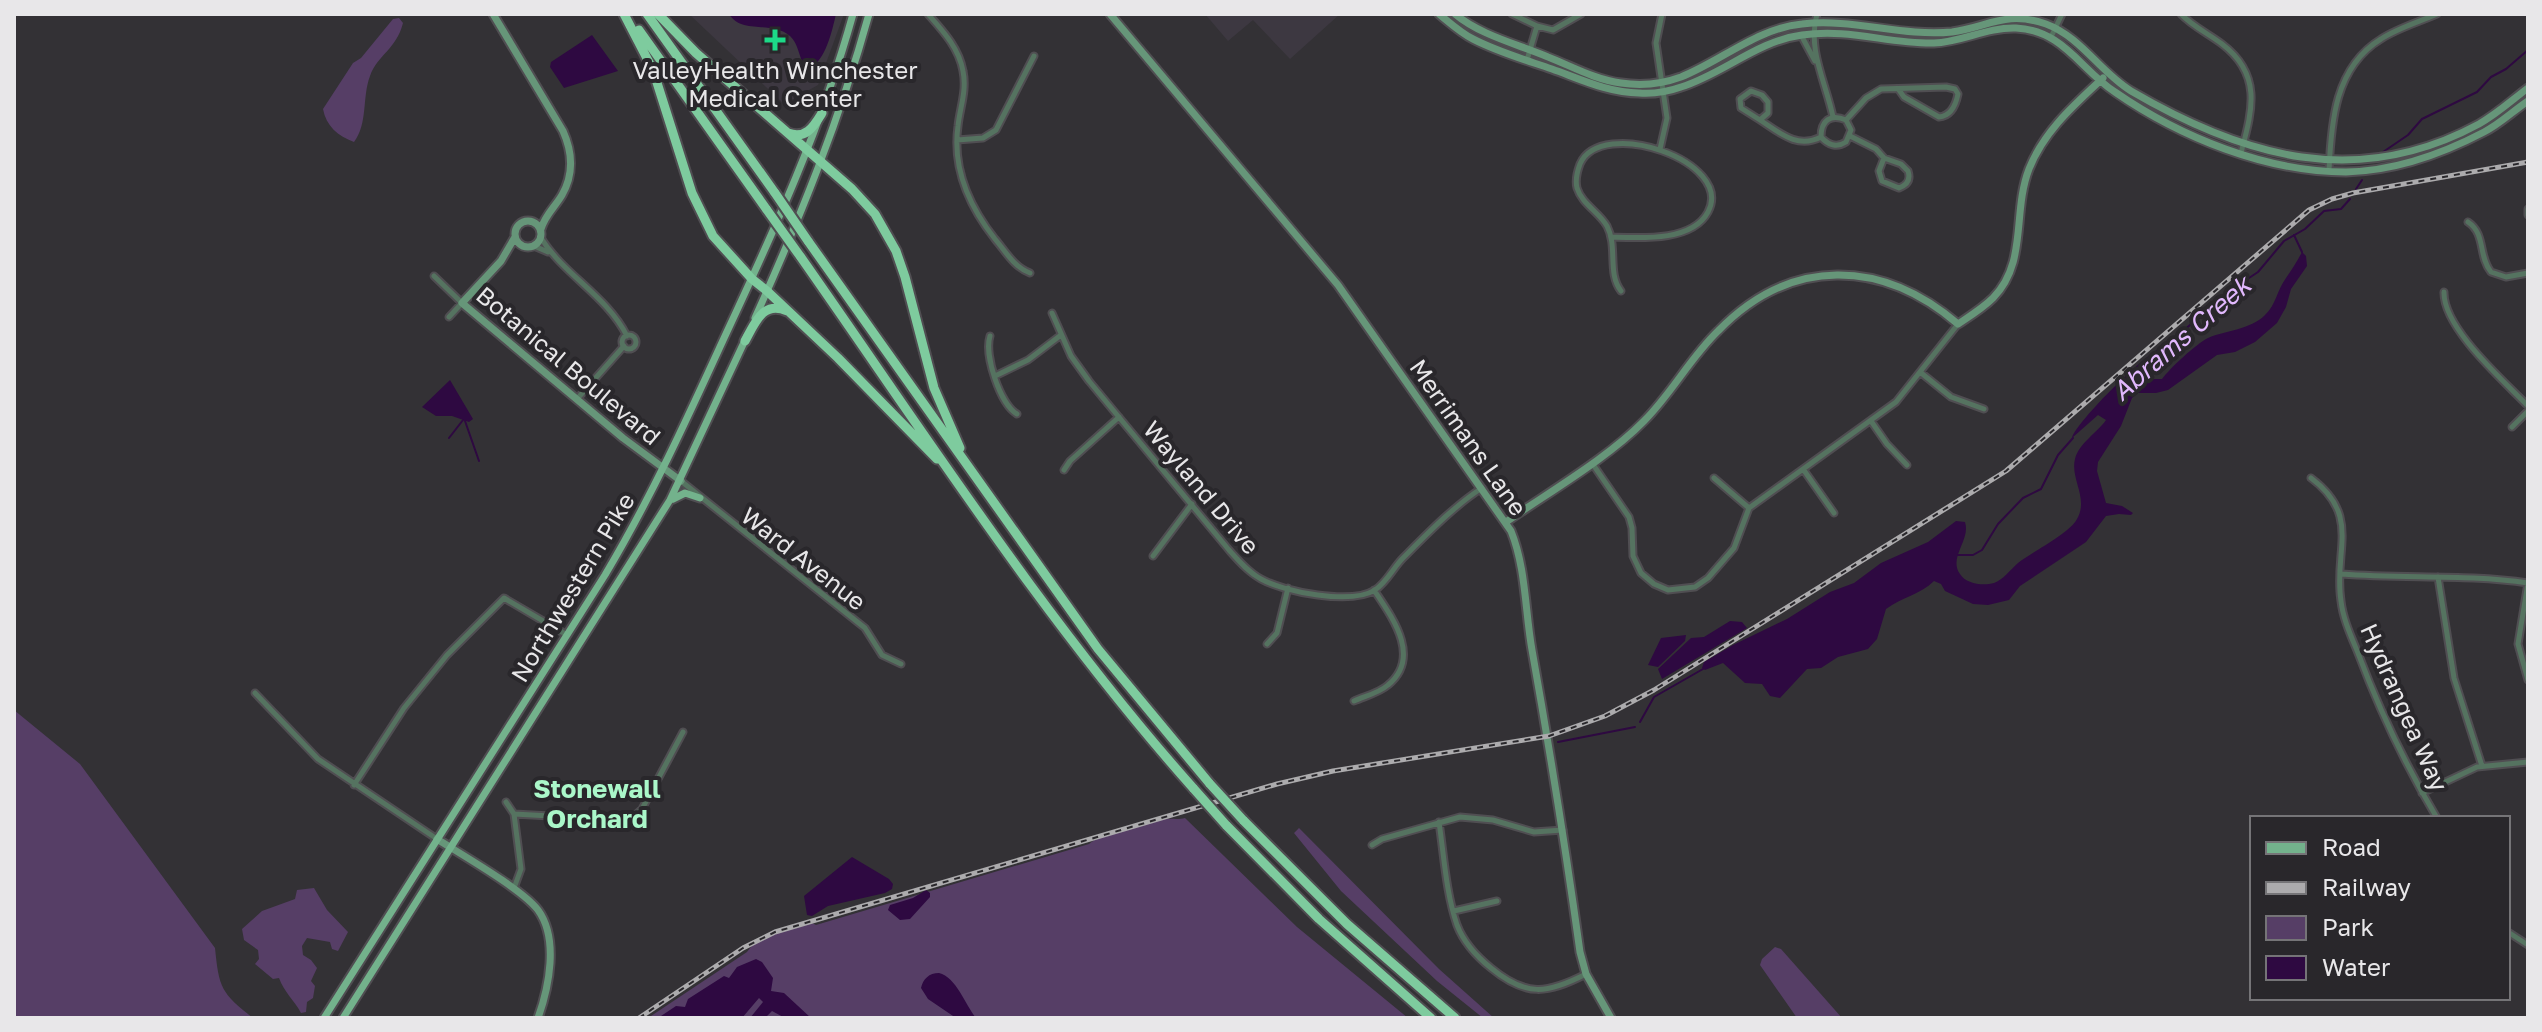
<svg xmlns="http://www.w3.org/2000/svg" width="2542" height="1032" font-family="'Golos Text',sans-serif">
<rect width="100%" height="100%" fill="#333135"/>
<path fill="#3d3841" d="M689 14H844L818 85 784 104Z
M1205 14H1340L1290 59 1253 20 1228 41Z"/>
<path fill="#563e66" d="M399 18 403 23C396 50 378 54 370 76 362 97 368 124 354 142 338 136 326 126 323 109L353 63 361 58 393 19Z
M14 710 80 764 215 948C219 988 221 993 253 1018H14Z
M1185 818 1297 927 1408 1018H648L747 952C760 932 791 928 812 923L816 925 1089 844C1101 833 1148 821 1165 819 1172 818 1177 820 1185 818Z
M1299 828 1439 969 1494 1018H1483L1437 981 1341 891 1294 833Z
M314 888 327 910 348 932 338 951 332 949 330 942 307 938 302 946 303 955 311 960 317 968 311 981 315 986 313 998 307 1002 306 1012 301 1013C294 1000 284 992 279 978L273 979 255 964 259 959 258 950 244 940 242 929 262 911 295 899 297 890Z
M1775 947 1781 949 1842 1018H1797L1760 965 1762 959Z"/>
<path fill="#2e0941" d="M729 14H836C832 31 826 60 809 69L804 66C799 56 798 43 790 36 772 20 742 35 729 14Z
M592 35 618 71 564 88 550 67 551 62Z
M2302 252 2306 256 2307 266 2291 289 2286 307 2277 323 2255 342 2235 352 2217 355 2168 390 2156 393H2138L2132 398 2121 426 2098 462 2097 471 2106 503 2122 506 2133 513 2131 515 2119 514 2106 516 2086 542 2020 586 2009 600 1988 605 1973 604 1945 591 1941 584 1934 581C1920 595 1902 597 1886 609L1877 639 1868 649 1838 657 1821 668 1807 669 1780 698 1770 696 1762 684 1745 683 1723 663 1705 670 1702 668 1704 662 1733 645 1787 619 1830 592 1854 583 1881 563 1928 542 1956 521 1965 522C1971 540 1948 557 1960 574 1966 584 1983 586 1994 583 2003 580 2010 570 2018 563 2032 552 2070 533 2077 519 2089 498 2070 479 2075 459 2079 443 2097 433 2106 420L2098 415 2072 438C2076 422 2150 348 2168 344L2169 347C2161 359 2149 365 2140 375L2143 379H2162C2170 368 2196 344 2208 338 2226 330 2250 330 2265 315 2276 305 2277 290 2286 278 2292 269 2297 262 2302 252Z
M450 380 473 419 469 422 452 416H436L422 407Z
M1730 621 1742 622 1747 628 1662 679 1658 669 1691 638 1704 637Z
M1686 635 1685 641 1658 667 1648 665 1661 638Z
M852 857 889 879 893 884 892 889 885 893 828 906 812 916 807 915 804 896Z
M926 890 930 893V897L910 919 900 920 888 910 890 905 913 898Z
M756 959 762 962 773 978 771 991 784 993 811 1018H785L772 1011 765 1018H750L763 1002 759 998 742 1018H658L676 1006 685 1007 688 999 724 976 729 978 737 967Z
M939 973C956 977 965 1004 976 1018H956L928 999 921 988C923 979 929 973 939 973Z"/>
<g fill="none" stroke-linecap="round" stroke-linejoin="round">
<path stroke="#2e0941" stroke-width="2" d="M2383 152 2408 135 2422 119 2477 92 2491 77 2506 69 2528 50
M2356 189 2362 180
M2294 235 2302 252
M2168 344 2197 319 2208 314 2225 294 2258 272 2284 241 2305 229 2324 211 2341 209 2350 199
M465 421 479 461
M449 438 463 420
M1958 555H1973L1982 550 1998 524 2023 498 2041 489 2058 455 2073 438
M1640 722 1654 697 1703 669
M1558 742 1635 727"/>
<defs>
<path id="street" d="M928 14C943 31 959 48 963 71 967 91 960 107 958 126 952 169 969 206 995 239 1006 252 1014 267 1030 273
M1512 14 1537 26 1527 60
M1817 14C1807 49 1826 83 1833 117
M2181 14C2192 26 2209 34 2222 44 2263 75 2252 111 2241 153
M1537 26 1553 30 1581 14
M1801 35 1815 61
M2051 37 2062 14
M1751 91 1762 95 1768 102V113L1760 120 1741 108 1740 99Z
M1760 120C1780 133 1797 149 1821 137
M1846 120 1866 98 1881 89 1946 87 1955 89 1958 94C1956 104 1951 116 1939 117L1904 97 1899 90
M1850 136 1876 149 1884 158
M1821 137C1828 145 1837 148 1846 142L1851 130 1846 120
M1821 137C1821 121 1830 113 1846 120
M957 140 983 138 996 130 1034 56
M1660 149 1667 118 1656 43 1662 14
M1884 158 1901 164 1908 171C1911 180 1907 185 1899 188L1882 181 1879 171Z
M2329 171C2331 122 2335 67 2381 39 2398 28 2419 22 2437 14
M2528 209V215
M2468 222C2486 234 2478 256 2491 272L2506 277 2528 273
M1611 237C1640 238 1692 242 1708 212 1735 161 1601 116 1580 164 1577 172 1575 180 1577 188 1582 204 1599 212 1607 226 1618 247 1607 273 1621 291
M541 238C564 275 607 296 627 336
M534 246 548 252
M434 276 462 303 449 317
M2444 292C2443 328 2504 381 2528 406
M1052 313 1071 356 1089 381 1229 550C1238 560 1248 572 1261 579 1284 592 1351 605 1375 590 1387 582 1393 568 1403 558 1426 535 1455 505 1482 488
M622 342a7 7 0 1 1 14 0a7 7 0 1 1-14 0Z
M990 336C984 355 1000 404 1017 414
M1920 372 1951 397 1984 409
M995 376 1028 360 1061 335
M577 399 624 346
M1871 421 1887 444 1907 465
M2512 427 2528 411
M1592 463 1629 517 1632 528 1633 556 1641 573 1654 584 1668 590 1695 587 1708 578 1734 548 1749 508 1896 402 1958 324
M1803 469 1834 513
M1064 470 1070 461 1119 417
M1714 478 1749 508
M2311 478C2362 516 2333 551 2341 601 2343 619 2351 636 2358 653 2379 709 2406 766 2437 818
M681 481 865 628 882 655 901 664
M1153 556 1192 504
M2342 574C2404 579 2466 574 2528 583
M2438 577 2454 678 2482 766
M2528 583 2518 644 2528 680
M1267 644 1277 633 1288 588
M255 693 318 759 437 839
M1354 701C1365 696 1379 693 1388 685 1422 657 1392 617 1374 590
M354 785 404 708 447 655 504 598 567 635
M2422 793 2477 767 2528 762
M506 802 514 814 521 869 514 888
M514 814 623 820 633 817 642 809 683 732
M1439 822C1444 856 1446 893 1457 925 1464 943 1476 956 1491 968 1526 997 1547 994 1586 974
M1372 845 1382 839 1460 817 1493 820 1534 832 1563 830
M1454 911 1497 901
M2508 932 2528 945"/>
<path id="secondary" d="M493 14 563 131C572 151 574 174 562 195 555 207 545 215 541 229
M1110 14 1338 285 1511 531C1526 568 1525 611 1532 650 1550 751 1566 851 1580 952L1586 974 1611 1018
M1439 14C1450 23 1461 33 1473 39 1498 52 1526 60 1552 69 1580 79 1609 93 1639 93 1653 94 1667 92 1681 87 1723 74 1757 41 1802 35 1850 28 1888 44 1934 43 1962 42 1987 27 2016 28 2063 30 2080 69 2115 92 2180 137 2266 172 2346 172 2393 171 2442 154 2484 132 2500 124 2513 111 2528 101
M1455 14C1480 35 1517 44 1548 57 1571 66 1596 80 1621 83 1641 86 1662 84 1681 77 1721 61 1758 28 1802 24 1853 18 1901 37 1952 32 1988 27 2006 10 2046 24 2081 37 2100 72 2131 91 2244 157 2357 190 2479 124 2497 114 2512 100 2528 88
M515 234a13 13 0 1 1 26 0a13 13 0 1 1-26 0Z
M515 237 501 261 462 303 623 438 681 481
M1506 522C1549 492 1608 458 1644 421 1672 393 1690 358 1718 331 1791 256 1882 259 1958 324 1970 316 1983 308 1993 298 2028 262 2012 213 2029 169 2044 131 2074 105 2103 78
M437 839C462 855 522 889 538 910 559 939 549 987 538 1018"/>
<path id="primary" d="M755 318C800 218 840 119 869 14
M673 499 685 493 700 498
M324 1018 605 575C652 496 687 419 725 336 774 231 822 126 853 14
M343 1018 670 500 747 336"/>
<path id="highway" d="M624 14 653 70 692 193 713 236 752 279 767 291 838 358 937 459
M647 14 775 193
M658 14 696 53 852 189 875 214 896 251 905 277 934 388 960 448
M639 30 767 210
M788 133C806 140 814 126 822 113
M808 241 1098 649 1210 784
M800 256C927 437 1047 624 1194 789
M745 341C755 323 763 300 787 311
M1243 820 1347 924 1455 1018
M1226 825 1319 919 1431 1018"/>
</defs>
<use href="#street" stroke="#504e52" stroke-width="9"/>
<use href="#secondary" stroke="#504e52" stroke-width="11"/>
<use href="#primary" stroke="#504e52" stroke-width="11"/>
<use href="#highway" stroke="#504e52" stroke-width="13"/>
<use href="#street" stroke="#557360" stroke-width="5"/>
<use href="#secondary" stroke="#669679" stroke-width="7"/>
<use href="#primary" stroke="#73b28c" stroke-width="7"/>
<use href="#highway" stroke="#7ecb9e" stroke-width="9"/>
<defs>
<path id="rail" d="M639 1018 743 948 775 932 1277 784 1333 771 1549 736 1605 716 1654 690 2006 471 2309 210 2332 199 2353 193 2528 162"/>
</defs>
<use href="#rail" stroke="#acabad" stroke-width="5"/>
<use href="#rail" stroke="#29272b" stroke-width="2" stroke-dasharray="6" stroke-linecap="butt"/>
<defs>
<path id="highway-bridge" d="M775 193 808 241
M767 210 800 256
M1210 784 1243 820
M1194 789 1226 825"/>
</defs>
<use href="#highway-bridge" stroke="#504e52" stroke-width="13" stroke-linecap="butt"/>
<use href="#highway-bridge" stroke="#7ecb9e" stroke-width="9"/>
</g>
<path fill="#1cd988" stroke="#29272b" stroke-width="3" d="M771 28h8v8h8v8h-8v8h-8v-8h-8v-8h8z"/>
<g text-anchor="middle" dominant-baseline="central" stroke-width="8" stroke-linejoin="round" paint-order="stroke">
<g font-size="24" fill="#e8e7e9" stroke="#29272b">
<text x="775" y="69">ValleyHealth Winchester<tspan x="775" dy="28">Medical Center</tspan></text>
</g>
<g font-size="24" fill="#e8e7e9" stroke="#29272b">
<text transform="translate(569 365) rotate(40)">Botanical Boulevard</text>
<text transform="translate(1469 437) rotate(55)">Merrimans Lane</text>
<text transform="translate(1202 487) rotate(50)">Wayland Drive</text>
<text transform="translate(804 558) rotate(38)">Ward Avenue</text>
<text transform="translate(572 587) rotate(-59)">Northwestern Pike</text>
<text transform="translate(2405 707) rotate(66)">Hydrangea Way</text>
</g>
<g font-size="26" font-style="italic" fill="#e1b8fd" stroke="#29272b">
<text transform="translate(2181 338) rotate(-41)">Abrams Creek</text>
</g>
<g font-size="26" font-weight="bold" fill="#aaf7c9" stroke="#29272b">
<text x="597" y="788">Stonewall<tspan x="597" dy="30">Orchard</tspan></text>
</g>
</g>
<rect width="2542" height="1032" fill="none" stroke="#e8e7e9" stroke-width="32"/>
<rect x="2250" y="816" width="260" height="184" fill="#29272b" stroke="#757477" stroke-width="2"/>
<rect x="2266" y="842" width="40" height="12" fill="#73b28c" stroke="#757477" stroke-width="2"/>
<text x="2322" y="856" font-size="24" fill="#e8e7e9">Road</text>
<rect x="2266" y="882" width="40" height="12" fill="#acabad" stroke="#757477" stroke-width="2"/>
<text x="2322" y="896" font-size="24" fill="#e8e7e9">Railway</text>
<rect x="2266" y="916" width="40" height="24" fill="#563e66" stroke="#757477" stroke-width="2"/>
<text x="2322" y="936" font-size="24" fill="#e8e7e9">Park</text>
<rect x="2266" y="956" width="40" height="24" fill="#2e0941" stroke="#757477" stroke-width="2"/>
<text x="2322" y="976" font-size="24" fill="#e8e7e9">Water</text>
</svg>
